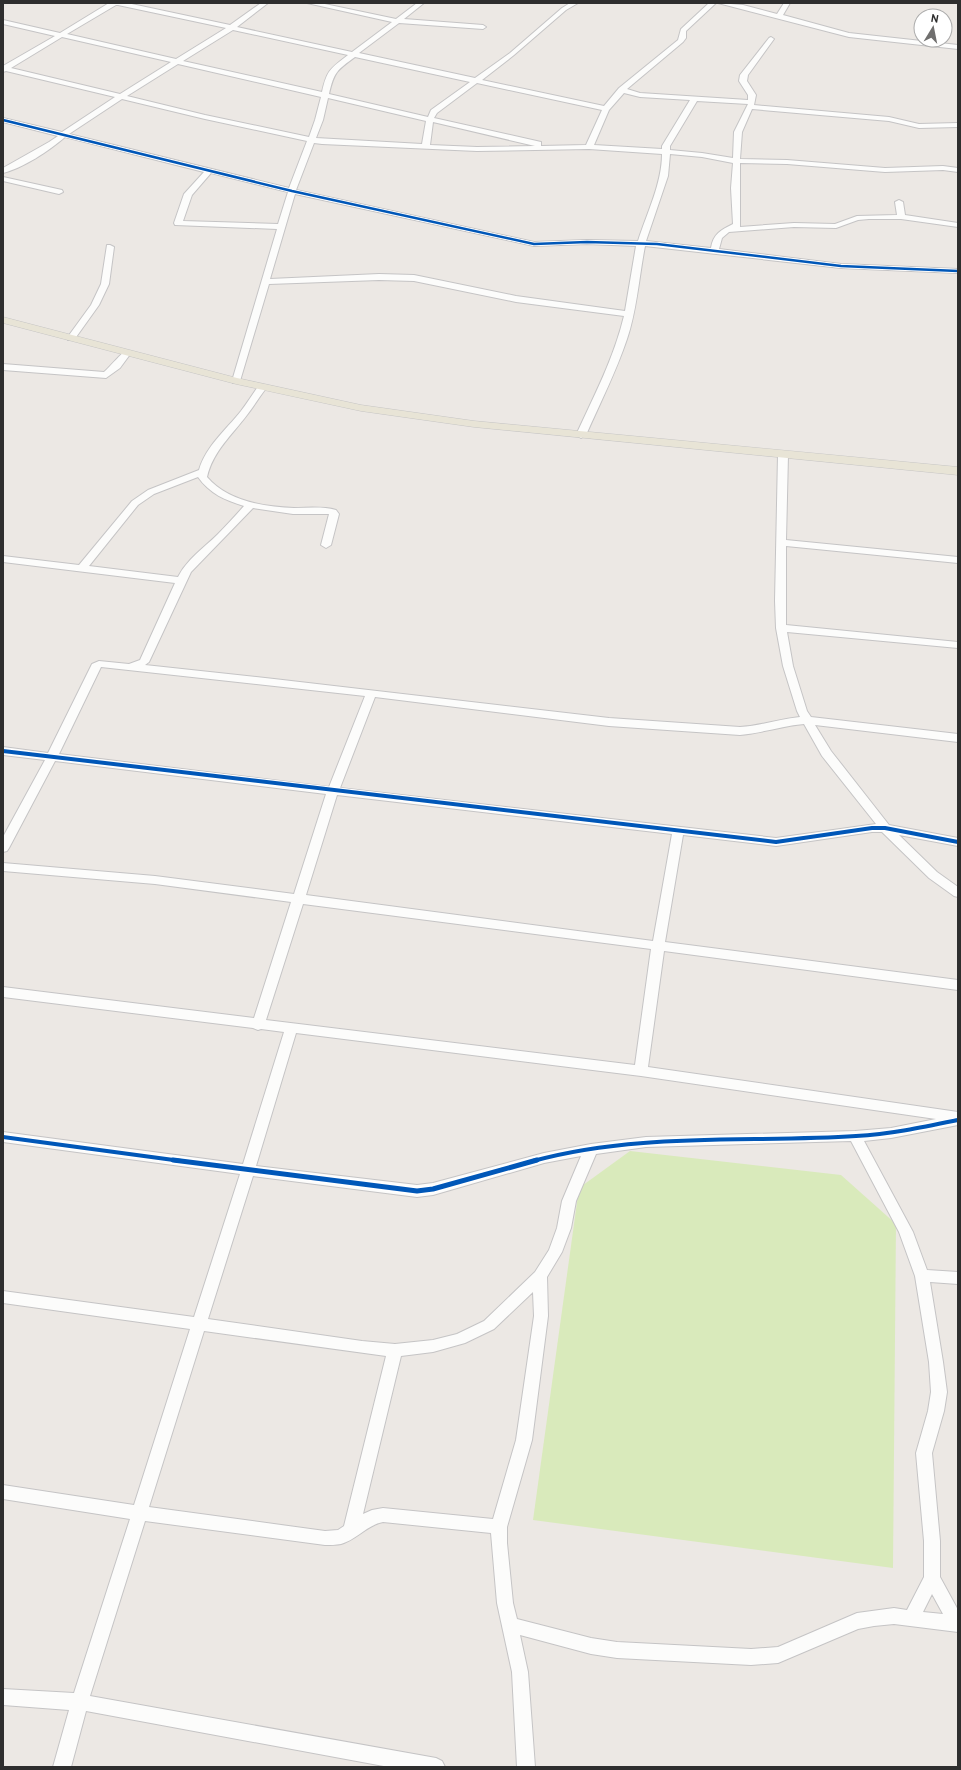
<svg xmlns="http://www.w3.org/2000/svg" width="961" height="1770" font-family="Overpass,sans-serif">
<rect width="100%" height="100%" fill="#ece8e4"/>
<path fill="#d9eabb" d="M630 1151 841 1175 896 1224 893 1568 533 1520 579 1188Z"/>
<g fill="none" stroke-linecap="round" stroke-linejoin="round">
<defs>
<path id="minor" d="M109 3H127L230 25 261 3H268L237 27 352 52 392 22 307 3H320L396 19 417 3H424L404 19 483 25 486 27 483 29 399 23 359 53 475 78 510 53 562 8 570 3H578L566 10 514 55 482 80 604 106 619 88 678 40 681 29 709 3H716L686 31V38L683 42 627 89 640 93 748 100V95L739 81 740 75 769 38 771 37 774 39 748 75 747 81 756 95 754 105 889 117 919 124 958 123V127L919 128 889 121 752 109 742 132 740 159 787 160 885 168 943 166 958 168V172L943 170 885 172 787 164 740 163V227L794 223 835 224 857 216 897 215 895 202 899 200 903 202 905 215 958 223V227L901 219H869L858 220 836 228 794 227 729 232 722 238 719 249 841 264 958 269V273L841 268 645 246C639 277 637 310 627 339 616 372 600 403 586 435L581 438 576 435C594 396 614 358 624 316L516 302 414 281 379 280 269 284 240 381 239 383H233L232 381 277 229 175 225 174 223 184 194 204 172 65 137C49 151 23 168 3 173V168L49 142 58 136 3 122V118L62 132 115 97 6 71 3 72V66L55 36 3 24V20L60 33ZM116 5H118L226 28 176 59 67 34ZM233 30 348 55C330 69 327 70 322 92L183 61ZM62 37 171 62 120 94 11 68ZM355 57 470 82 431 110 428 117 329 94C334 72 337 70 355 57ZM178 64 321 97 315 120 309 137 205 115 127 96ZM477 83 602 110 586 145 541 146V142L434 118 437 113ZM624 93 640 97 690 100 662 146V149L594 145 609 110ZM328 98 426 121 422 144 316 138 323 120ZM122 99 205 119 307 141 289 188 69 134ZM697 101 748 104 734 132 733 158 702 153 670 150V146ZM433 122 535 146 477 147 430 145ZM314 143 322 144 477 151 589 149 662 154C662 183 647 213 638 241L587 240 534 242 296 190ZM670 154 702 157 733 163 731 188 733 224C721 230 713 234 711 248L646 241 668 176ZM211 173 288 192 278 224 183 221 192 195ZM295 194 534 246 587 244 636 246 625 311 516 296 414 275 379 274 270 279Z
M718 3 743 5 777 14 784 3H790L783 15 849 33 958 45V49L849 37Z
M3 177 62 190 63 192 59 194 3 181Z
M107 245H110L114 247 109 284 99 305 74 340H68L67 338 91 305 101 284Z
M127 350 131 353 120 368 106 378 3 370V364L104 372C110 367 122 352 127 350Z
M262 384 267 387C260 396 254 406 247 415 232 435 213 451 207 477 227 501 264 507 294 508 308 508 322 506 336 510L339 514 331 545 326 548 321 545 329 514H293L253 508 191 572 149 662 145 665 274 679 609 718 740 727C760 726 779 719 800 717L797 711 783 666 776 628 775 601 778 455 780 453 783 452 788 455 786 540 958 557V563L786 546V625L958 642V648L787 632 793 666 807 711 811 717 958 734V742L815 725 831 751 889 825 958 838V846L899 835 937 872 958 887V897L954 896 929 878 882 832H872L776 846 683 835 665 942 958 980V990L664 951 648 1067 958 1112V1125L891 1138 864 1141 913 1232 927 1270 958 1272V1284L930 1282 943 1362 947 1392 944 1411 932 1453 940 1541V1577L958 1610V1632L894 1624 874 1626 858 1629 778 1663 751 1665 617 1658 591 1654 520 1635 528 1672 535 1767H517L512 1672 497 1603 491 1533 383 1522C367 1525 356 1540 341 1544 336 1545 330 1545 325 1545L145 1521 90 1696 436 1758 442 1761 445 1767H389L86 1711 71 1767H53L69 1710 3 1705V1689L74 1693 130 1519 3 1499V1485L134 1505 190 1329 3 1303V1291L194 1317 240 1174 3 1142V1132L243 1164 284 1032 261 1029 258 1030 253 1028 3 997V987L254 1018 291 902 155 884 3 871V863L155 876 294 894 326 794 55 761 9 848 7 851 3 852V837L45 760 3 755V747L48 753 92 664 99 661 129 664 140 660 175 583 3 562V556L79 565 132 501 148 490 199 470C206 446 226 430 241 411 247 403 253 394 259 385ZM198 477C210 494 225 500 244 506 236 515 227 525 218 534 204 548 187 559 178 577L89 566 138 505 154 494ZM101 667 365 696 329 787 59 754ZM375 697 609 726 740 735C762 733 782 726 804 724L822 756 876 824 776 838 340 788ZM337 795 672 834 653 941 306 895ZM303 904 651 949 635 1065 266 1020ZM296 1033 641 1076 936 1119 891 1128 855 1131 646 1137 591 1144 544 1153 433 1183 417 1185 256 1166ZM851 1141 899 1232 915 1276 929 1362 931 1392 928 1411 916 1453 924 1541V1577L907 1610 894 1608 857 1613 778 1647 751 1649 617 1642 591 1638 517 1619 513 1603 507 1543V1527L532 1440 548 1316 547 1277 562 1252 571 1228 576 1201 596 1154 646 1147ZM581 1156 562 1201 557 1228 549 1250 535 1272 484 1321 457 1334 433 1340 395 1344 362 1341 208 1319 253 1176 417 1197 433 1195 544 1163ZM533 1292 534 1316 516 1440 493 1519 383 1508 372 1510 363 1514 401 1356 433 1352 465 1343 494 1329ZM204 1331 386 1356 344 1526 338 1530 325 1531 149 1507ZM932 1594 943 1614 923 1612Z"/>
<path id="major" d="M3 317 237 378 361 405 474 421 958 467V475L474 427 361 411 236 384 3 323Z"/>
</defs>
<use href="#minor" stroke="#c5c4c5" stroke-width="2"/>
<use href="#major" stroke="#c6c5c4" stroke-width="1"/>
<use href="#minor" fill="#fcfcfb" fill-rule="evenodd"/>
<use href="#major" fill="#e8e4d6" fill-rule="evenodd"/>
<defs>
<path id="cycleway-far2" d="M3 120 292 191 534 244 587 242 657 244 841 266 958 271"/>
<path id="cycleway-far1" d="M3 751 776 842 872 828H885L958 842
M3 1137 181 1161
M533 1161C638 1132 749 1143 856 1136 891 1134 924 1127 958 1120"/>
<path id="cycleway" d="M173 1160 417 1191 433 1189 537 1160"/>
</defs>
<use href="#cycleway-far2" stroke="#fff" stroke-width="4"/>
<use href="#cycleway-far1" stroke="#fff" stroke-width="6"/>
<use href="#cycleway" stroke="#fff" stroke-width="8"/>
<use href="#cycleway-far2" stroke="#0057b8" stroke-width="2.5"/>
<use href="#cycleway-far1" stroke="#0057b8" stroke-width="4"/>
<use href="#cycleway" stroke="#0057b8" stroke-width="5"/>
</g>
<rect width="961" height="1770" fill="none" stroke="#2e2e2e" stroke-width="8"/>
<g transform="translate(933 28) rotate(10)"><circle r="19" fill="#ffffff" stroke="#ababab"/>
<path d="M0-3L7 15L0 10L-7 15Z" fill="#706f6e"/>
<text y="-6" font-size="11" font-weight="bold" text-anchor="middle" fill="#2e2e2e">N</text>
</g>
</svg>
